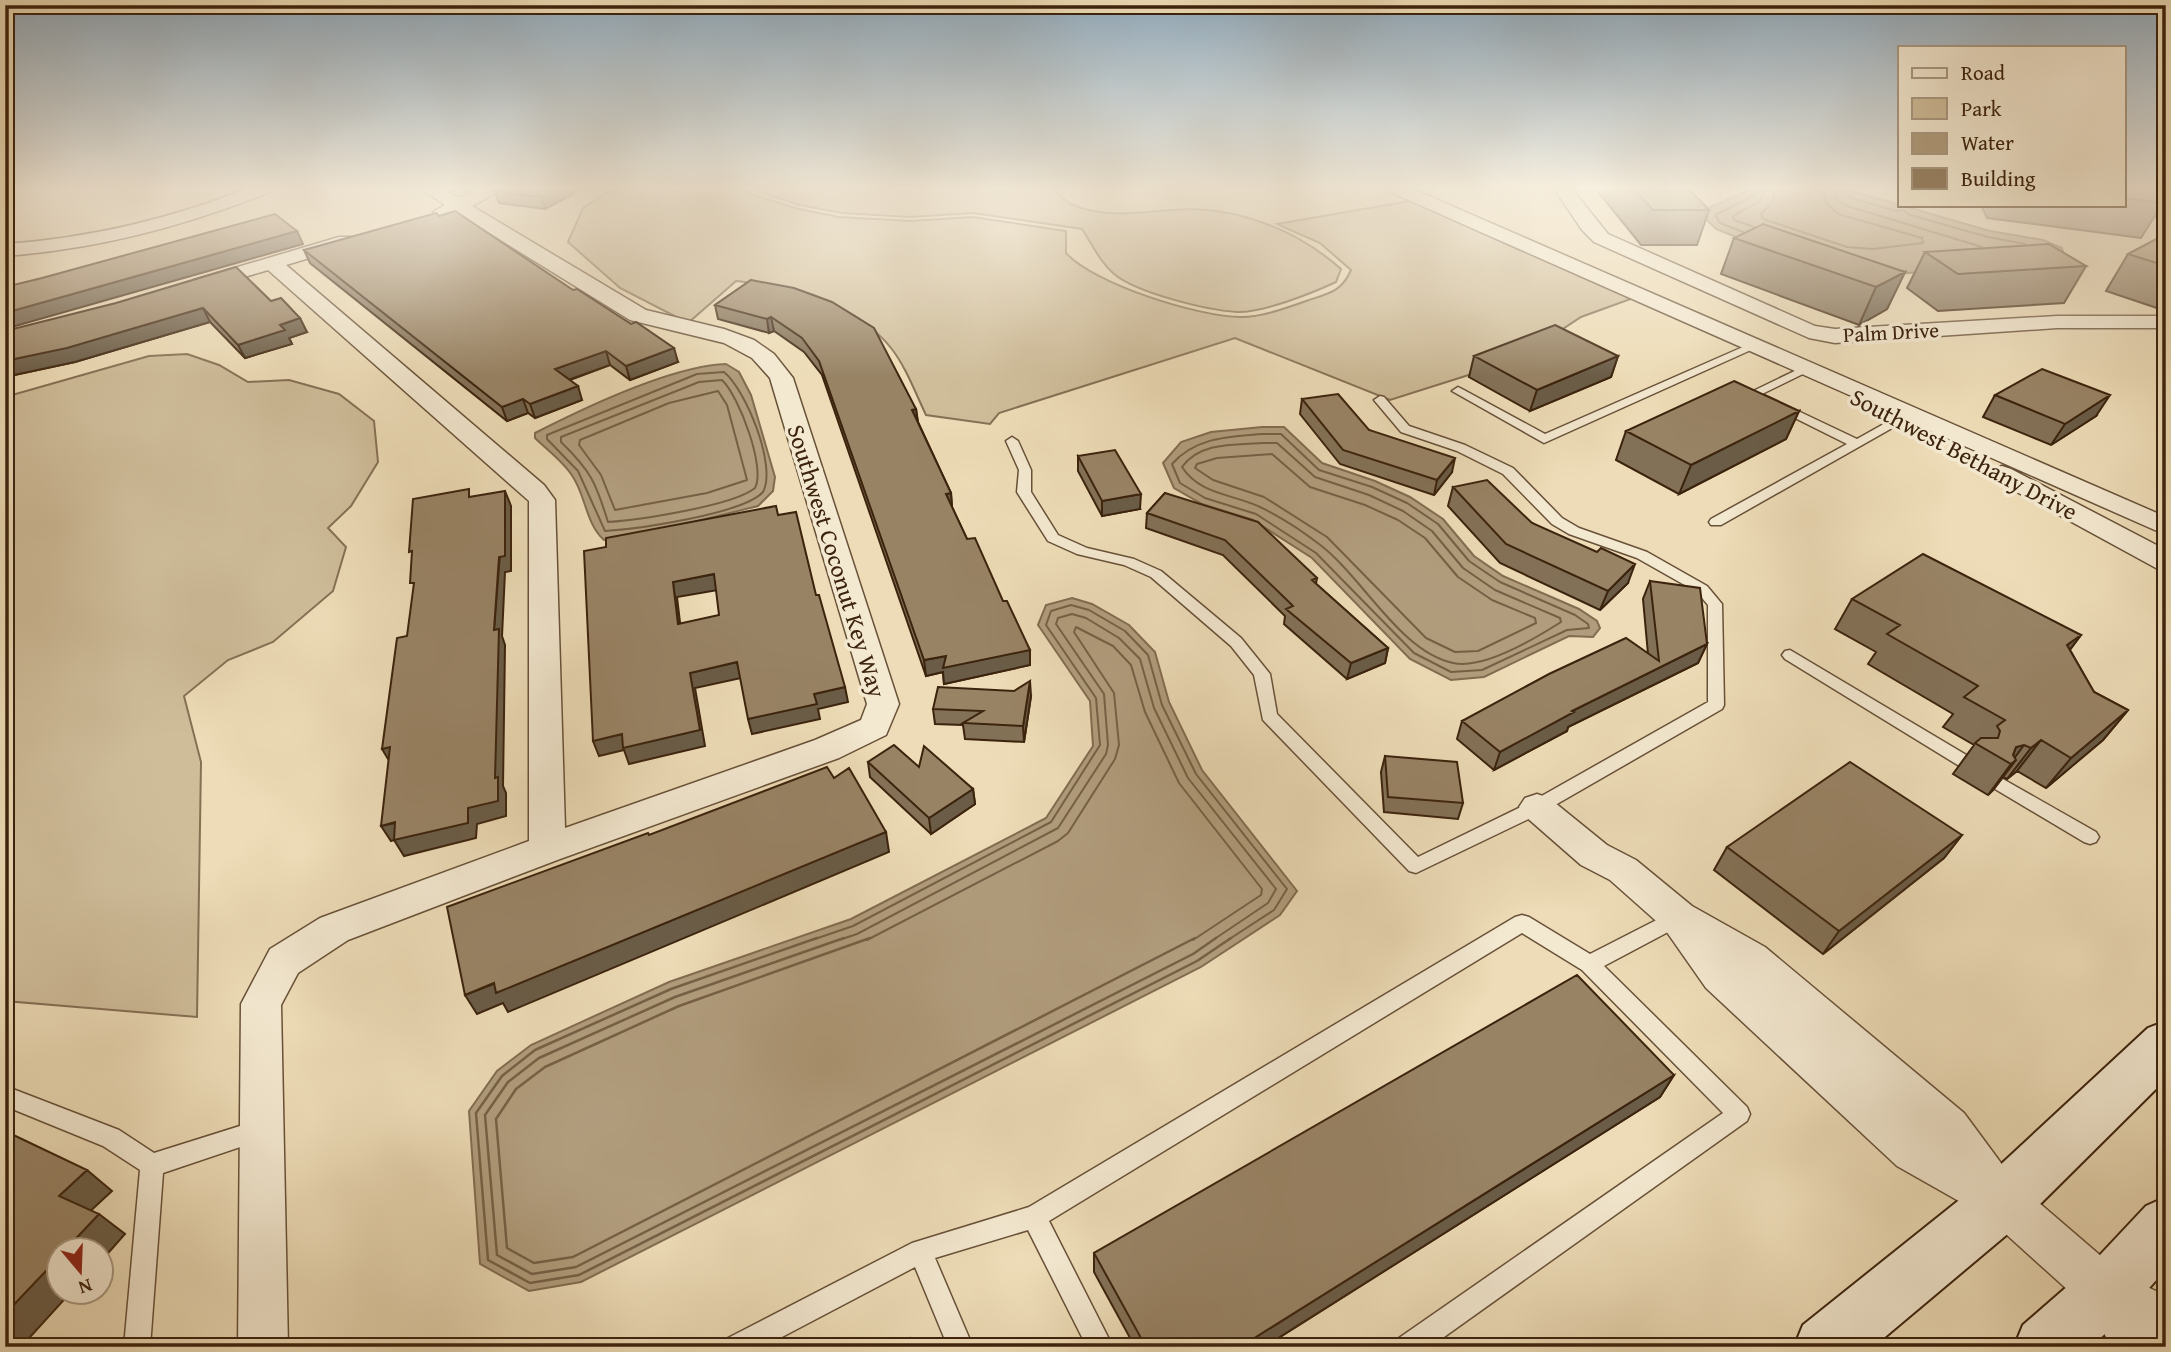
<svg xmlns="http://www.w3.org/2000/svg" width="2171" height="1352" font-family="'Gentium Book Plus',serif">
<rect width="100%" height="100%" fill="#eddcb7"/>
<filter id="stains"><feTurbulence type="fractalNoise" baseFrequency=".00286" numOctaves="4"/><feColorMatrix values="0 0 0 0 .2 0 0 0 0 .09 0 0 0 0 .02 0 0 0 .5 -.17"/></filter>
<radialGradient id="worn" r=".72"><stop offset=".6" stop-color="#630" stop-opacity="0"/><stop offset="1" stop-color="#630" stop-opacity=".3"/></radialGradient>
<path fill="#cfbd9a" stroke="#867054" stroke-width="2" d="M616 187H743L751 194 795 208 838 217 911 221 972 217 1066 231V253C1094 284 1199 317 1241 317 1263 317 1289 307 1309 300 1330 293 1342 291 1351 270L1320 243 1277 224 1427 198 1639 296 1581 317 1516 360 1390 400 1235 338 999 413 990 424 926 415C915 392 906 367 891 348 868 319 820 293 784 287 769 284 752 283 736 281L688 323 620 288 568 242 583 208Z
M752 187H1051C1057 192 1064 200 1071 204 1116 225 1169 203 1216 211 1263 218 1306 238 1341 269L1336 282C1312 293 1263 313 1237 312 1206 310 1137 293 1114 274 1100 262 1092 244 1082 229L973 213 910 217 842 213 800 205 757 191Z
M187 354 219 365 248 382 289 380 339 394 374 421 378 462 351 506 328 528 346 547 333 591 273 642 228 660 184 696 201 762 197 1017 5 1001V397L149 356Z"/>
<path fill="#b19d7d" stroke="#826c50" stroke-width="2" d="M1757 187H1838L1990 231 2043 240 2062 248 2064 255 2049 261 1873 276 1842 273 1731 235 1716 229 1706 219 1710 207Z
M726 364 739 372 751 395 775 477 773 491 758 506 653 532 604 540C586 524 586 497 573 477 564 462 547 450 535 438V433C584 408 672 366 726 364Z
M1262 427H1284L1322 463 1375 481 1410 497 1443 519 1474 556 1503 576 1579 609 1597 621 1600 628 1593 637 1569 636 1484 677 1451 680 1410 659 1312 558 1253 520 1202 504 1174 488 1163 463 1181 442 1211 432Z
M1072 598 1092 604 1129 625 1155 652 1169 702 1202 770 1297 891 1280 915 1201 967 581 1282 529 1291 480 1264 469 1111 497 1071 531 1045 669 982 851 919 1046 818 1093 746 1090 701 1038 625 1046 605Z"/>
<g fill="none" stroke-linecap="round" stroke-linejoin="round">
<path stroke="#766045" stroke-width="2" d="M1776 187 1773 202 1761 214 1763 219 1847 247 1873 249 1923 243 1922 238 1838 214 1826 203 1822 187
M1833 187 1835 197 1844 205 1982 247
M1842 187 1843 193 1848 197 1896 211 1903 210 1910 215 1988 237 2025 244
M1754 227 1734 220 1733 216 1760 201 1766 187
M1743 232 1720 223 1715 215 1753 196 1757 187
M724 372C746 390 777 466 763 492 743 514 637 529 605 531L578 471 547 439V435L697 374Z
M722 380C739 396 766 468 755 488 733 506 638 520 608 522 596 483 591 471 561 442V437L699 382Z
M718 391 727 405 747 480 707 493 615 510 601 475 579 445 580 440 669 403Z
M1262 434H1281L1319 470 1372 487 1407 503 1438 524 1469 561 1500 582 1575 615 1588 624 1589 628 1567 630 1482 670 1451 672 1414 653 1316 553 1256 514 1205 498 1180 483 1172 464C1196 437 1228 437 1262 434Z
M1262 443H1277L1315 477 1369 495 1403 511 1432 531 1463 568 1495 590 1560 618 1561 622C1536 638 1484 670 1453 663 1400 652 1362 576 1319 544 1301 530 1281 517 1260 507 1233 494 1200 495 1182 467 1200 442 1234 445 1262 443Z
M1272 454 1310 487 1365 505 1398 520 1425 538 1458 577 1492 600 1535 618 1536 623 1478 651 1455 652 1426 638 1327 537 1264 497 1213 480 1195 468 1197 464 1217 458Z
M812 940 853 926 1051 822 1100 745 1096 698 1046 625 1051 611 1071 605 1089 610 1125 631 1148 655 1162 705 1196 774 1287 889 1274 910 1228 940
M839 940 857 934 1058 828 1106 754 1108 745 1104 694 1056 624 1058 618 1072 614 1086 618 1119 638 1140 659 1154 708 1188 778 1276 889 1268 903 1213 940
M867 940 1058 841 1068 833 1115 759 1119 745 1114 693 1074 632 1076 627 1113 646 1131 665 1145 712 1179 783 1262 889 1261 895 1193 940"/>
<path stroke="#766045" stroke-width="2.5" d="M817 938 671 989 535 1050 502 1076 476 1113 488 1260 530 1283 579 1275 1197 961 1231 938
M844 938 675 997 539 1058 508 1082 485 1115 497 1255 532 1274 576 1267 1193 954 1216 938
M870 938 679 1006 545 1067 516 1089 496 1119 507 1248 534 1263 573 1257 1195 938"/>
<defs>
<path id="lane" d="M1752 343 1762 345 1544 443 1452 391 1458 387 1462 389 1545 434Z
M1805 366 1809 367V371L1762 394 1857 439 1898 416H1906L1908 419 1721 525H1711L1709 522 1711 519 1847 444 1747 394Z
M1380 396 1384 397 1409 426 1465 445 1513 468 1562 518 1579 528 1647 552 1707 586 1722 604 1724 705 1722 709 1543 812 1416 873 1409 871 1263 720 1254 675 1231 646 1151 577 1124 565 1077 554 1048 541 1017 492 1019 470 1006 441 1012 437 1018 441 1031 470V492L1058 535 1087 548 1134 559 1161 571 1241 638 1270 674 1277 714 1418 857 1531 802 1708 702V605L1697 592 1637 558 1569 534 1552 524 1503 474 1457 451 1401 432 1374 400Z
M1790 650 1973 759 1975 763 1973 767H1961L1785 659 1782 655 1785 651Z
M2001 778 2096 832 2099 837 2096 842 2090 844 2084 842 1995 789 1992 784 1995 779Z
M1678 909 1685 911 1688 917 1685 923 1604 966 1747 1107 1750 1114 1747 1121 1430 1347H1396L1399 1338 1723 1113 1582 970 1522 933 1049 1221 1113 1347H1087L1028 1230 935 1258 973 1347H948L915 1267 763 1347H725L728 1338 912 1243 1029 1207 1515 917 1522 915 1529 917 1590 954Z
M5 1086 119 1130 154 1153 259 1120 267 1124 270 1131 267 1138 163 1173 150 1347H124L140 1170 103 1146 5 1106Z"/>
<path id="street" d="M251 187H275L272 191C186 226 99 249 5 256V244C91 238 171 219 251 187Z
M419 187H440L459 198 481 187H503L500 191 472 206 646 310 724 329 754 340 774 354 793 378 899 704 886 735 839 758 560 859 348 940 298 973 281 1005 288 1347H238L241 1004 270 949 320 918 529 841V501L268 270 201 290 194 288 191 284 194 280 339 237H353L356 241 353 245 286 265 544 485 555 500 565 828 815 740 861 720 867 704 770 378 752 358 724 343 630 320 457 213 442 218 435 216 433 212 445 205Z
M1385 187H1408L2166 517V535L1388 191Z
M1557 187H1575V193L1608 234 1815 326 1835 329 2057 316H2166V328H2057L1835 343 1809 338 1594 242 1582 230 1557 193Z
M2124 200 2166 207V219L2117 209 2114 205H2124Z
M2002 466 2011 469 2166 550V571L2156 568 1993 479 1989 474 1993 469Z
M1537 794 1549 798 1607 845 1636 860 1692 906 1765 947 1964 1113 2015 1182 2123 1275 2166 1296V1347H2112L2090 1310 1987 1217 1897 1166 1706 988 1664 928 1610 880 1581 865 1525 816 1519 807 1525 798Z"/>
<path id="secondary" d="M2166 1021V1079L2023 1221 1873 1347H1794L1803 1325 1983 1181 2148 1028Z
M2166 1197V1269L2127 1313 2091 1347H2014L2023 1325 2085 1271 2146 1206Z"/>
</defs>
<use href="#lane" stroke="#685138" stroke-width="3"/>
<use href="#street" stroke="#685138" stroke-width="3"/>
<use href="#secondary" stroke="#3c230d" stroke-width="4"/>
<use href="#lane" fill="#f3e8d0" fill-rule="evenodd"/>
<use href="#street" fill="#f3e8d0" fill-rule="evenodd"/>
<use href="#secondary" fill="#f3e8d0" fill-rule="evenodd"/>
</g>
<path fill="#837157" stroke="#3c230d" stroke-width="2" d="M1600 187H1687L1709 210 1697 245H1641L1599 193Z
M1887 187H1900V190Z
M2124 187 2163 203 2141 238 1987 218 1981 205H2124Z
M495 191 572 195 545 209 499 203Z
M2166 234V311L2106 291 2128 254Z
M1734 238 1905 272 1887 309 1859 325 1721 274Z
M304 250 573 290 631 324 678 362 630 380 610 365 570 380 582 400 535 418 528 413 507 421 310 263Z
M1925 252 2086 266 2064 303 1938 311 1907 288Z
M751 280 916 409 918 422 951 493 952 507 967 539 1030 650V665L944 684 943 672 926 676 822 375 804 352 774 331 769 333 718 319 715 305Z
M271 301 307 332 289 338 292 344 245 358 210 322 75 362 5 377V331Z
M1474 356H1618L1611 377 1530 411 1469 377Z
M1995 395 2096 416 2051 445 1983 417Z
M1302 399 1369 430 1452 472 1434 495 1340 464 1300 414Z
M1799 411 1786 439 1679 494 1616 460 1626 431Z
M1078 456 1140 509 1102 516 1078 471Z
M1453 487 1532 523 1628 583 1600 610 1500 563 1448 506Z
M1165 493 1317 578 1316 584 1388 648 1385 663 1347 679 1284 624 1285 616 1223 555 1146 528 1147 513Z
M1650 581 1707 644 1698 663 1568 727 1567 731 1494 770 1457 739 1462 721 1648 654 1643 599Z
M1852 599 2081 635 2070 650 2094 692 2128 710 2103 740 2046 788 2017 771 2007 779 2003 777 1993 790 1988 795 1953 774 1974 745 1943 727 1953 714 1868 664 1876 652 1835 629Z
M1031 696 1024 742 965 739 963 725 935 724 933 709Z
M1385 756 1463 803 1458 819 1384 812 1381 772Z
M868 762 919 767 973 789 975 804 931 834 870 777Z
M1962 835 1944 858 1823 954 1714 870 1727 847Z
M1674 1075 1660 1097 1264 1347H1135L1094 1272V1253Z"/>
<path fill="#6a5c47" stroke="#3c230d" stroke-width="2" d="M561 187H585L545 209 541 197Z
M297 231 303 244 5 329V313Z
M1905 272 1887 309 1859 325 1876 287Z
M203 308 210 322 75 362 5 377V361Z
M771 317 774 331 769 333 767 319Z
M300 318 307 332 289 338 292 344 245 358 238 345 280 325Z
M674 348 678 362 630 380 626 366Z
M606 351 610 365 560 383 555 369Z
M1618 356 1611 377 1530 411 1537 390Z
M578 386 582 400 535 418 530 404Z
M2110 395 2096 416 2051 445 2065 424Z
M523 399 528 413 507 421 502 407Z
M916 409 918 424 912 410Z
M1799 411 1786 439 1679 494 1691 465Z
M1455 458 1452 472 1434 495 1437 480Z
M505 491 511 506V571L505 572 502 636 505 645 503 786 506 793V816L477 824 476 838 404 856 394 840 391 841 381 826 468 808 495 778 494 630Z
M951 493 952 508 946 494Z
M1141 494 1140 509 1102 516V501Z
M1635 564 1628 583 1600 610 1608 591Z
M714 574 718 590 677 597 682 639 678 624 673 582Z
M2081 635 2058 665 2067 645Z
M1707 644 1698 663 1568 727 1567 731 1494 770 1500 752 1572 711Z
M1388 648 1385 663 1347 679 1351 663Z
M1030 650V665L944 684 943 672 926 676 924 660 946 656Z
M737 662 741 678 695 688 705 746 629 764 624 750 599 756 593 741 622 734 690 673Z
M1030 681 1031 696 1024 742 1023 726Z
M845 687 848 702 818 709 820 719 752 734 748 719 814 694Z
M2128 710 2103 740 2046 788 2071 758Z
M2041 740 2017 771 2007 779 2031 748Z
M2024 745 2010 764 2016 747Z
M390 747 391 764 382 749Z
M2016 760 1993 790 1988 795 2011 764Z
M973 789 975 804 931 834 929 818Z
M886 832 889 852 508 1012 503 1003 477 1014 465 995Z
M1962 835 1944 858 1823 954 1839 931Z
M1674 1075 1660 1097 1264 1347H1240Z
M87 1170 112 1191 85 1216 59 1196Z
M99 1214 125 1234 102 1260V1250H65Z
M60 1256V1292H71L21 1347H5V1314Z"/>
<path fill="#988365" stroke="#3c230d" stroke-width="2" fill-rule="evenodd" d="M502 187H561L541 197 495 191Z
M1632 187H1687L1709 210H1653Z
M2124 187H2152L2163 203 2124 198Z
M455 211 573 290 577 289 631 324 636 322 674 348 626 366 606 351 555 369 578 386 530 404 523 399 502 407 304 250 436 213 439 216Z
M275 214 297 231 5 313V287L42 278Z
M1763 224 1905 272 1876 287 1734 238Z
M2166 234V266L2128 254Z
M2049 244 2086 266 1958 274 1925 252Z
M236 267 271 301 281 298 300 318 280 325 285 330 238 345 203 308 67 348 5 361V331L116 303Z
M751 280 794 288 832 302 874 328 916 409 912 410 951 493 946 494 967 539 975 538 1003 601H1007L1030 650 943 668 946 656 924 660 819 361 802 338 771 317 767 319 715 305Z
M1555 325 1618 356 1537 390 1474 356Z
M2042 369 2110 395 2065 424 1995 395Z
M1734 381 1799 411 1691 465 1626 431Z
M1338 394 1369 430 1455 458 1437 480 1343 450 1302 399Z
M1115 450 1141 494 1102 501 1078 456Z
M1487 480 1532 523 1597 552 1601 548 1635 564 1608 591 1506 544 1453 487Z
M469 489V497L505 491V556L499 557 494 630 499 629 495 778 498 777V801L468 808V823L394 840 395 822 381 826 390 747 382 749 397 638 407 636 414 583H410L412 551 409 552 413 499Z
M1165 493 1258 522 1317 578 1312 580 1388 648 1351 663 1286 609 1293 606 1225 540 1147 513Z
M776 506 778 515 796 512 816 595H819L845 687 814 694 817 704 748 719 737 662 690 673 700 730 623 748 622 734 593 741 584 551 606 547V538ZM714 574 719 615 678 624 673 582Z
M1923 554 2081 635 2067 645 2094 692 2128 710 2071 758 2041 740 2031 748 2024 745 2016 747 2013 755 2016 760 2011 764 1975 743 1981 738H1998L2000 731 1997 726 2005 720 1964 697 1978 686 1887 634 1900 625 1852 599Z
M1650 581 1700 588 1707 644 1572 711 1574 712 1500 752 1462 721 1549 674 1626 638 1659 661Z
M1030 681 1023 726 963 723 983 711 933 709 938 687 1014 691Z
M894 745 919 767 924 746 973 789 929 818 868 762Z
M1385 756 1457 762 1463 803 1388 797Z
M1850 762 1962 835 1839 931 1727 847Z
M827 767 834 778 849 768 886 832 496 993 494 983 465 995 447 907 648 833 649 835Z
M1577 975 1674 1075 1240 1347H1146L1094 1253Z
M5 1131 87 1170 59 1196 99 1214 65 1250H60V1256L5 1314Z
M910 1338 913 1347H895Z"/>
<linearGradient id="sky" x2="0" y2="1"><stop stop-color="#92abbd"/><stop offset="0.5" stop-color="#f7efdf"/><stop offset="1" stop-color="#f7efdf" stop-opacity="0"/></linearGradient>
<rect width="2171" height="376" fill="url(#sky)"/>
<g text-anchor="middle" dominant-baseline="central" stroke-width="7" stroke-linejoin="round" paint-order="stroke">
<g font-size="21" fill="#3c230d" stroke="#f3e8d0">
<text transform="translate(1891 332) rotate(-3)">Palm Drive</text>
</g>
<g font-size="24" fill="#3c230d" stroke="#f3e8d0">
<text transform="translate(1964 454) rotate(28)">Southwest Bethany Drive</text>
<text transform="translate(837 561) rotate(73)">Southwest Coconut Key Way</text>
</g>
</g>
<rect width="2171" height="1352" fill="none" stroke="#eddcb7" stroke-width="28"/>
<rect x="7" y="7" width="2157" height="1338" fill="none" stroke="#3c230d" stroke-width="3.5"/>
<rect x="14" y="14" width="2143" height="1324" fill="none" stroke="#3c230d" stroke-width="2"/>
<rect x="1898" y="46" width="228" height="161" fill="#f3e8d0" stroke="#aa9982" stroke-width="2"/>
<rect x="1912" y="68" width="35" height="10" fill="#f3e8d0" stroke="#aa9982" stroke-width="2"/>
<text x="1961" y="80" font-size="21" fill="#3c230d">Road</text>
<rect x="1912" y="98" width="35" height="21" fill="#cfbd9a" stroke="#aa9982" stroke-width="2"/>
<text x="1961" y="116" font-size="21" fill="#3c230d">Park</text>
<rect x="1912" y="133" width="35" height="21" fill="#b19d7d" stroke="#aa9982" stroke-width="2"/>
<text x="1961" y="150" font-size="21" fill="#3c230d">Water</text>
<rect x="1912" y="168" width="35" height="21" fill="#988365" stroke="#aa9982" stroke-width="2"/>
<text x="1961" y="186" font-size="21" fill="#3c230d">Building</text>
<g transform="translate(80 1271) rotate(161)"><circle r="33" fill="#f3e8d0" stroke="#aa9982" stroke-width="2"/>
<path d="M0-5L12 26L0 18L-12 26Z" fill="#8f2418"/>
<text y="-10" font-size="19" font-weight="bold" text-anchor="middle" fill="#3c230d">N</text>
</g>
<rect width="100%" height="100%" filter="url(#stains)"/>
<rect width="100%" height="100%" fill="url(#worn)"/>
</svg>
